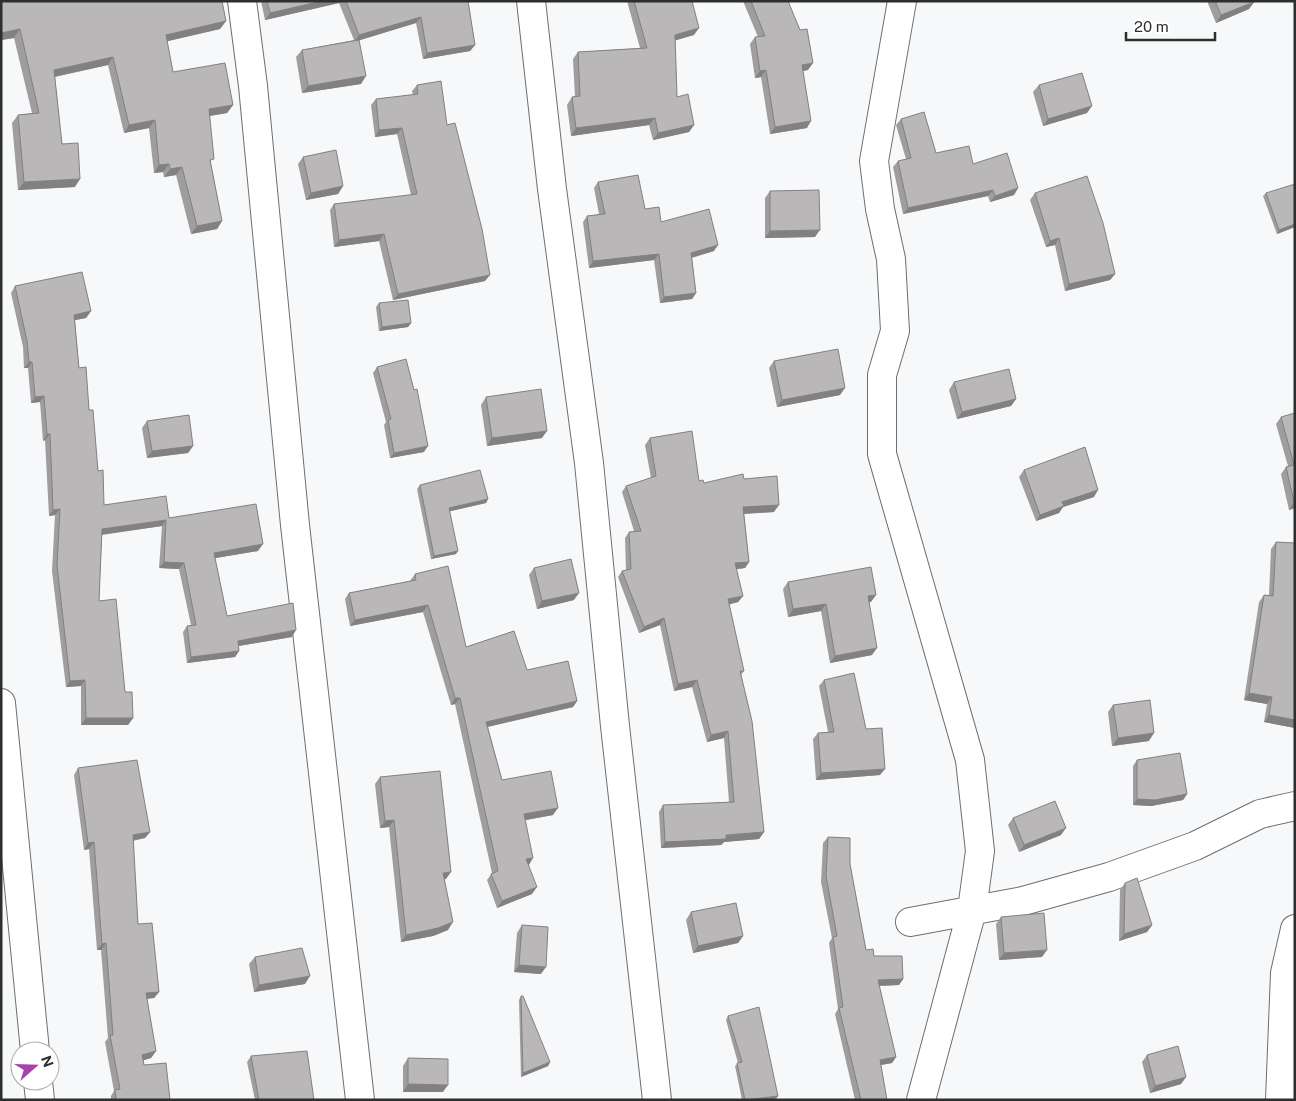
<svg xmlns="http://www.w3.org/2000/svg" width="1296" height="1101" font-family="'Public Sans',sans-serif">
<rect width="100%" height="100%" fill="#f7f8f9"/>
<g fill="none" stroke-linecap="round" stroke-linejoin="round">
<defs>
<path id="minor" d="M242 1 253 86 295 525 360 1100
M531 1 552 189 589 463 615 726 657 1100
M902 1 874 161 880 209 891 259 895 331 882 375V454L970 760 980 851 972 910 921 1100
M1 703 35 1051
M910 922 1023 901 1109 877 1195 846 1260 814 1295 806
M38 1081 40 1100
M1280 1100 1285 973 1295 929"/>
</defs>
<use href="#minor" stroke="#6e6e6f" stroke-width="30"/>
<use href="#minor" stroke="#fff" stroke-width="28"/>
</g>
<path fill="#9f9d9d" d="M1 1 226 21 220 29 167 41 173 72 233 105 227 113 210 116 211 164 222 221 217 229 191 234 176 175 164 177 163 172 154 173 149 128 124 133 108 65 55 77 62 144 75 187 18 190 12 123 18 115 32 113 14 38 1 40Z
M261 1H468L475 45 470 51 423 59 416 23 359 40 361 84 302 93 296 57 302 50 354 40 339 3 265 20Z
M627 1H692L694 35 675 40 677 97 694 125 689 132 653 140 649 125 571 136 567 105 572 97H575L573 59 578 52 640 48Z
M743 1H788L808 70 803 71 807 128 770 134 761 77 755 78 750 44 755 37H758Z
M1207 1H1254V2L1249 9 1216 23Z
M417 85 447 125 485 281 393 300 379 241 334 247 330 210 334 204 411 195 397 134 375 137 371 105 376 99 413 95 412 91Z
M1039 85 1087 113 1043 126 1033 92Z
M901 119 936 153 973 164 1018 188 1014 195 990 202 988 196 903 214 893 167 898 161 906 159 896 125Z
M303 157 343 186 338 194 306 200 298 164Z
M598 182 645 209 661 222 714 251 692 258 696 293 692 299 660 303 654 260 589 268 583 222 587 216 599 214 594 188Z
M770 191 815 237 765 238V198Z
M1035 193 1115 274 1110 280 1065 291 1055 245 1046 247 1030 200Z
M1266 193 1295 227 1277 234 1263 196Z
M15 286 91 311 86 318 75 320 79 368 89 410 98 471 104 505 169 518 258 551 215 558 227 616 292 637 238 646 239 651 235 657 187 663 183 632 187 626 191 625 179 569 159 568 162 526 102 535 99 601 133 718 128 725H81V686L66 687 52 571 55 515 49 516 45 440 43 441 40 402 31 403 28 368H24L23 347 11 293Z
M379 303 411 323 408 327 379 331 376 307Z
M774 361 840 395 777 407 769 368Z
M377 367 424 452 390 458 384 425 386 422 373 373Z
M954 382 1016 399 1011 406 957 419 949 390Z
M486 397 542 438 487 446 481 405Z
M1295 413V508L1289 510 1281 474 1286 467 1288 466 1276 424 1281 417Z
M147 421 193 446 188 453 147 458 142 428Z
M650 438 699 481 704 483 744 479 774 512 744 514 749 562 745 568 736 569 743 596 738 602 729 604 744 671 741 675 764 832 759 839 724 842 721 845 661 848 659 812 663 805 729 802 724 738 707 742 692 687 674 691 660 625 639 633 618 577 622 571 626 570 625 538 629 532 634 531 622 492 626 486 651 478 645 445Z
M1024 470 1094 497 1063 507 1059 513 1036 521 1019 477Z
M420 485 488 499 486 503 450 511 456 554 431 559 417 489Z
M1276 542 1295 543V728L1264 722 1267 704 1244 700 1259 602 1264 595H1269L1271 549Z
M534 568 574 600 537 609 529 575Z
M415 574 466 647 527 670 577 701 573 707 488 727 502 780 553 815 526 820 528 865 532 894 497 908 487 880 492 873 455 704 451 705 423 612 350 626 345 599 349 593 410 581Z
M788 582 871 602H869L872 655 830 663 821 611 788 617 783 589Z
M824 680 866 729 880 775 816 780 813 739 818 733 828 732 819 686Z
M1113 705 1149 741 1112 746 1108 712Z
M1137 760 1187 794 1183 800 1151 806 1133 805V766Z
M78 768 150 832 145 838 133 841 138 924 159 992 154 998 147 999 156 1051 151 1058 143 1060 144 1065 170 1100H111V1096L114 1091 105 1042 108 1038 101 950H97L89 849 84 850 74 775Z
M380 777 446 879H445L448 930 433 936 401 942 389 827 380 828 375 784Z
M1013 818 1061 835 1019 852 1008 825Z
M828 837 850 864 866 950 903 979 899 985 879 986 896 1057 892 1063 881 1065 887 1100H855L835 1014 838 1009 829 943 832 938 821 882 823 843Z
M1125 883 1152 925 1147 932 1119 941 1120 890Z
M691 912 743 936 738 943 693 953 686 920Z
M1001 917 1042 957 999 960 996 924Z
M522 925 541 974 514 972 517 933Z
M255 957 305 984 254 992 249 964Z
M521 996 550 1062 548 1066 521 1077 519 1000Z
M728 1016 778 1096 775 1100H742L735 1066 738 1063 726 1020Z
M1147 1055 1186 1077 1181 1084 1150 1093 1142 1062Z
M251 1056 314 1100H255L247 1062Z
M408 1058 443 1092H403V1066Z"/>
<path fill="#828080" d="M322 1H341L339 3 265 20 270 13Z
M1254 2 1249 9 1216 23 1221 15Z
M421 17 416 23 354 42 359 35Z
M226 21 220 29 160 43 166 35Z
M699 28 694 35 670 42 675 35Z
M20 29 14 38 1 40V33Z
M475 45 470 51 423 59 427 53Z
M113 57 108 65 48 78 54 70Z
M813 63 808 70 797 72 802 65Z
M766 70 761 77 755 78 760 71Z
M366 76 361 84 302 93 308 86Z
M233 105 227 113 203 117 209 109Z
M1092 106 1087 113 1043 126 1048 119Z
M655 118 649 125 571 136 576 128Z
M155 120 149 128 124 133 129 125Z
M811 121 807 128 770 134 775 127Z
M694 125 689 132 653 140 658 133Z
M402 128 397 134 375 137 379 130Z
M169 164 163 172 154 173 159 165Z
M182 167 176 175 164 177 170 169Z
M80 179 75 187 18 190 24 182Z
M343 186 338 194 306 200 311 193Z
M1018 188 1014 195 990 202 995 196Z
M993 190 988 196 903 214 908 208Z
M222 221 217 229 191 234 197 226Z
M1295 224V227L1277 234 1279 230Z
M820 230 815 237 765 238 770 231Z
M384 234 379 241 334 247 339 240Z
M1059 238 1055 245 1046 247 1050 241Z
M718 245 714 251 686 259 691 253Z
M659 254 654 260 589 268 593 261Z
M1115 274 1110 280 1065 291 1069 284Z
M490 275 485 281 393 300 398 294Z
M696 293 692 299 660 303 664 297Z
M91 311 86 318 70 321 74 315Z
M411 323 408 327 379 331 382 327Z
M29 362H32L28 368H24Z
M845 388 840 395 777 407 782 400Z
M44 396 40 402 31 403 35 397Z
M1016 399 1011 406 957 419 962 412Z
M547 431 542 438 487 446 492 438Z
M47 434H50L45 440 43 441Z
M193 446 188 453 147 458 152 451Z
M428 446 424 452 390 458 394 453Z
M1098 490 1094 497 1063 507 1059 513 1036 521 1040 515 1062 502Z
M488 499 486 503 447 512 449 508Z
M1294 502H1295V508L1289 510Z
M779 505 774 512 739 514 743 507Z
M60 509 55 515 49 516 53 510Z
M166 520 162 526 98 535 102 529Z
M263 544 258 551 210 559 214 553Z
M458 551 456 554 431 559 434 556Z
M164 562 184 563 179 569 159 568Z
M749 562 745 568 730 570 735 563Z
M579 593 574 600 537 609 542 601Z
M876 595 871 602 863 603 868 596Z
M743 596 738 602 724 606 728 599Z
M826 604 821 611 788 617 793 609Z
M428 605 423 612 350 626 355 620Z
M664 618 660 625 639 633 644 627Z
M296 630 292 637 233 647 238 641Z
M877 648 872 655 830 663 835 656Z
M239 651 235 657 187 663 191 657Z
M85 680 81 686 66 687 70 681Z
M697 680 692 687 674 691 678 684Z
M1249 693 1272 697 1267 704 1244 700Z
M455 698H460L455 704 451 705Z
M577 701 573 707 482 728 486 722Z
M1269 715 1295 720V728L1264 722Z
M86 718H133L128 725H81Z
M728 731 724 738 707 742 711 735Z
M1154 733 1149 741 1112 746 1118 738Z
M885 769 880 775 816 780 821 773Z
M1187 794 1183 800 1151 806 1133 805 1137 799Z
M558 808 553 815 520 821 524 814Z
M394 820 389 827 380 828 385 821Z
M1066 828 1061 835 1019 852 1024 845Z
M150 832 145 838 128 841 133 835Z
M764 832 759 839 724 842 721 845 661 848 665 842Z
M94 842 89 849 84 850 88 843Z
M533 858 529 865 521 866 526 859Z
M451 872 446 879 438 880 443 873Z
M537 887 532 894 497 908 502 901Z
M453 922 448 930 433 936 401 942 406 935Z
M1152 925 1147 932 1119 941 1124 934Z
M743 936 738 943 693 953 698 946Z
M106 943 101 950H97L102 944Z
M1047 950 1042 957 999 960 1004 953Z
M519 965 546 967 541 974 514 972Z
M310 976 305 984 254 992 259 985Z
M903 979 899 985 874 986 878 980Z
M159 992 154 998 141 999 146 993Z
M156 1051 151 1058 138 1062 142 1055Z
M896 1057 892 1063 875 1066 880 1060Z
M550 1062 548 1066 521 1077 523 1073Z
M1186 1077 1181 1084 1150 1093 1155 1086Z
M408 1084 448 1085 443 1092H403Z
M778 1096 775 1100H748Z"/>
<path fill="#b9b7b7" stroke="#828080" d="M1 1H222L226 21 166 35 173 72 225 63 233 105 209 109 214 159 210 160 222 221 197 226 182 167 170 169 169 164 159 165 155 120 129 125 113 57 54 70 62 144 78 143 80 179 24 182 18 115 39 113 20 29 1 33Z
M267 1H322L270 13Z
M346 1H468L475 45 427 53 421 17 359 35Z
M634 1H692L699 28 675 35 677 97 688 94 694 125 658 133 655 118 576 128 572 97 580 96 578 52 647 48Z
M751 1H788L800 30 807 29 813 63 802 65 811 121 775 127 766 70 760 71 755 37 765 36Z
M1215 1H1254V2L1221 15Z
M359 40 366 76 308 86 302 50Z
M1082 73 1092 106 1048 119 1039 85Z
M441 81 447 125 455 123 482 229 490 275 398 294 384 234 339 240 334 204 417 194 402 128 379 130 376 99 418 94 417 85Z
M924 112 936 153 969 146 973 164 1007 153 1018 188 995 196 993 190 908 208 898 161 911 158 901 119Z
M336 150 343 186 311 193 303 157Z
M638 175 645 209 659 207 661 222 709 209 718 245 691 253 696 293 664 297 659 254 593 261 587 216 605 214 598 182Z
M1087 176 1103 223 1115 274 1069 284 1059 238 1050 241 1035 193Z
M1295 184V224L1279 230 1266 193Z
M819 190 820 230 770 231V191Z
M82 272 91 311 74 315 79 368 86 367 89 410H93L98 471 103 470 104 505 166 496 169 518 256 504 263 544 214 553 227 616 293 603 296 630 238 641 239 651 191 657 187 626 196 625 184 563 164 562 166 520 102 529 99 601 116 599 125 692H132L133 718H86L85 680 70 681 57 565 60 509 53 510 50 434H47L44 396 35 397 32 362H29L27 341 15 286Z
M408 300 411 323 382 327 379 303Z
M838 349 845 388 782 400 774 361Z
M406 359 414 390 417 389 428 446 394 453 388 420 391 419 377 367Z
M1009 369 1016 399 962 412 954 382Z
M541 389 547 431 492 438 486 397Z
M1295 413V502H1294L1286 467 1294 465 1281 417Z
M189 415 193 446 152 451 147 421Z
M692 431 699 481 703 480 704 483 743 474 744 479 777 476 779 505 743 507 749 562 735 563 743 596 728 599 744 671H740L752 721 764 832 726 835V839L665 842 663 805 734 802 728 731 711 735 697 680 678 684 664 618 644 627 622 571 631 569 629 532 641 531 626 486 656 476 650 438Z
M1085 447 1098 490 1062 502 1064 506 1040 515 1024 470Z
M480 470 488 499 449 508 458 551 434 556 420 485Z
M1276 542 1295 543V720L1269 715 1272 697 1249 693 1264 595 1273 596Z
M571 559 579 593 542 601 534 568Z
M448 566 466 647 514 631 527 670 568 661 577 701 486 722 502 780 551 771 558 808 524 814 533 858 526 859 537 887 502 901 491 874 498 871 460 698H455L428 605 355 620 349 593 416 580 415 574Z
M871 567 876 595 868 596 877 648 835 656 826 604 793 609 788 582Z
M854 673 866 729 882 728 885 769 821 773 818 733 834 732 824 680Z
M1150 700 1154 733 1118 738 1113 705Z
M1180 753 1187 794 1155 800 1137 799V760Z
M137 760 150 832 133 835 138 924 152 923 159 992 146 993 156 1051 142 1055 144 1065 166 1063 170 1100H116L115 1090 120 1089 110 1035H113L106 943 102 944 94 842 88 843 78 768Z
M440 771 451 872 443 873 453 922 438 928 406 935 394 820 385 821 380 777Z
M1055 801 1066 828 1024 845 1013 818Z
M828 837 850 838V864L866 950 873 949 874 956H902L903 979 878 980 896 1057 880 1060 887 1100H861L839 1008 843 1007 833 937 837 936 826 876Z
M1137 878 1152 925 1124 934 1125 883Z
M736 903 743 936 698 946 691 912Z
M1044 913 1047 950 1004 953 1001 917Z
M522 925 548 927 546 967 519 965Z
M302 948 310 976 259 985 255 957Z
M521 996H523L550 1062 523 1073Z
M759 1007 778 1096 745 1100 737 1063 742 1062 728 1016Z
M1178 1046 1186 1077 1155 1086 1147 1055Z
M307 1051 314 1100H259L251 1056Z
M408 1058 448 1059V1085L408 1084Z"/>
<rect width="1296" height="1101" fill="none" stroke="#2d2e2e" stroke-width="5"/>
<g transform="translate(35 1066) rotate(70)"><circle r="24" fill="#ffffff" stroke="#ababab"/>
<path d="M0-4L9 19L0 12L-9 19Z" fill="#a543aa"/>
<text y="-8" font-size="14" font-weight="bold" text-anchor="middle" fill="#2d2e2e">N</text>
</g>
<path d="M1126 32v8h89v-8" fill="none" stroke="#2d2e2e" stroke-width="2.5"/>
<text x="1134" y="32" font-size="15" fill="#2d2e2e" stroke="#ffffff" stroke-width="4" paint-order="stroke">20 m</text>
</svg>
